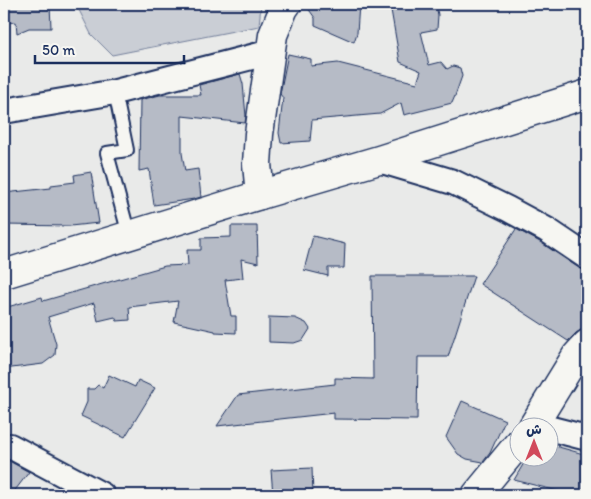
<svg xmlns="http://www.w3.org/2000/svg" width="591" height="499" font-family="Itim,'Playpen Sans Arabic',sans-serif">
<rect width="100%" height="100%" fill="#e9eae9"/>
<filter id="ink" filterUnits="userSpaceOnUse"><feTurbulence type="fractalNoise" baseFrequency=".02" numOctaves="2"/><feDisplacementMap in="SourceGraphic" scale="10" xChannelSelector="R" yChannelSelector="G"/><feConvolveMatrix kernelMatrix="1 2 1 2 8 2 1 2 1" color-interpolation-filters="sRGB"/></filter>
<g filter="url(#ink)">
<path fill="#caced5" stroke="#727e9a" d="M76 4H261L259 26 112 55 91 34Z"/>
<path fill="#b6bbc6" stroke="#1b2f5e" d="M4 4H50L51 28H29L17 33 16 22 4 23Z
M305 4H359L357 33 354 42 315 25V18Z
M390 4H436L438 15 437 29 421 32 429 65 441 62 447 69 453 66 460 68 462 76 455 96 452 103 404 115 401 103 380 114 312 120 310 141 281 143 279 133 283 98 280 94 288 54 311 59V66L338 63 417 83 421 71 400 62Z
M240 74 243 84 246 116 245 123 182 116V153L185 171 198 169 201 197 194 199 154 205 149 169 139 171 140 100 160 95H201L199 85Z
M91 172 99 223 70 226 4 225V193L51 188V185L75 182 74 175Z
M231 226H257L258 263 241 259 243 278 225 280 231 316H236V333L215 332V331L174 322 178 301 129 307 130 320 117 321 115 317 98 321 94 303 48 317 56 344 55 355 43 364 4 369V308L42 297 43 301 165 266 188 265 187 250H201V238L231 237Z
M516 229 540 242 579 268 587 271V329H582L576 333 568 341 480 284Z
M313 236 345 244 344 268H328V276L304 270Z
M372 276H474L448 357H418L417 420 334 419V413L217 426 238 395 335 384V378L373 379Z
M269 317 295 318 306 323 310 329 303 340 294 343 269 342Z
M109 375 135 387 138 380 155 388 125 437 81 416 87 402V389H94L98 385 103 388Z
M462 401 505 420 490 453 483 462 467 459 458 454 446 437Z
M548 444 587 455V485L585 495H574L514 480 528 456H548Z
M4 458 29 472 13 493 4 486Z
M312 468 313 495H273L271 470Z"/>
<g fill="none" stroke-linecap="round" stroke-linejoin="round">
<defs>
<path id="lane" d="M115 92 127 150 107 153 129 235"/>
<path id="street" d="M4 111 115 92 271 52
M379 160 453 182 508 209 547 230 587 257
M548 428 587 438
M10 446 102 495"/>
<path id="secondary" d="M260 195 257 164 259 134 265 91 273 35 284 8 287 4
M533 426 576 356 587 344
M476 495 518 444"/>
<path id="highway" d="M4 274 260 195 379 160 587 94"/>
</defs>
<use href="#lane" stroke="#1b2f5e" stroke-width="16"/>
<use href="#street" stroke="#1b2f5e" stroke-width="28"/>
<use href="#secondary" stroke="#1b2f5e" stroke-width="31"/>
<use href="#highway" stroke="#1b2f5e" stroke-width="31"/>
<use href="#lane" stroke="#f6f6f2" stroke-width="12"/>
<use href="#street" stroke="#f6f6f2" stroke-width="24"/>
<use href="#secondary" stroke="#f6f6f2" stroke-width="28"/>
<use href="#highway" stroke="#f6f6f2" stroke-width="28"/>
</g>
</g>
<rect width="591" height="499" fill="none" stroke="#f6f6f2" stroke-width="20"/>
<rect x="10" y="10" width="571" height="479" fill="none" stroke="#1b2f5e" stroke-width="2" filter="url(#ink)"/>
<g transform="translate(534 442)"><circle r="24" fill="#f6f6f2" stroke="#9ea6b7"/>
<path d="M0-4L9 19L0 12L-9 19Z" fill="#d1495b"/>
<text y="-8" font-size="14" font-weight="bold" text-anchor="middle" fill="#1b2f5e">ش</text>
</g>
<path d="M35 55v8h149v-8" fill="none" stroke="#1b2f5e" stroke-width="2.5"/>
<text x="42" y="55" font-size="15" fill="#1b2f5e" stroke="#f6f6f2" stroke-width="4" paint-order="stroke">50 m</text>
</svg>
